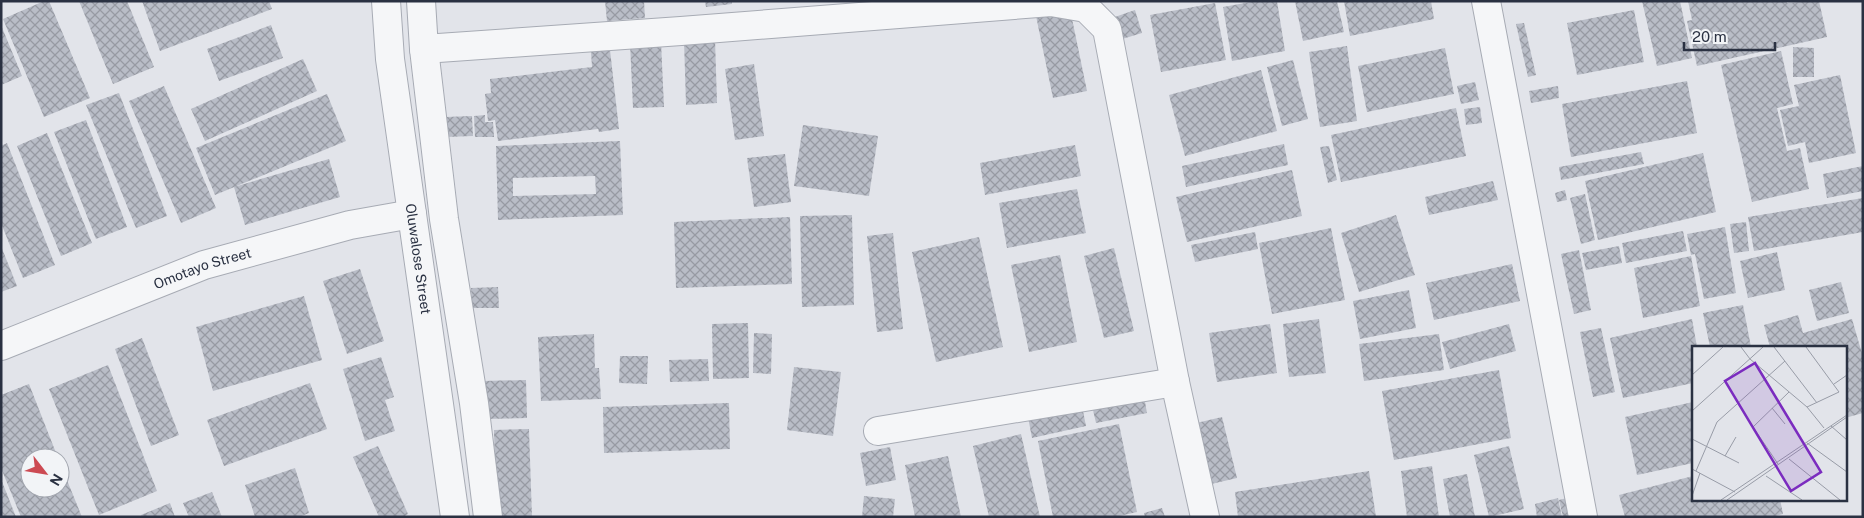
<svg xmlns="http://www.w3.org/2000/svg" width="1864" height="518" font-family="'Public Sans',sans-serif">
<defs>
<pattern id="building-cross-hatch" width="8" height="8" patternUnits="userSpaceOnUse" patternTransform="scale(1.25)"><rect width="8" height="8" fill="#b9bdc7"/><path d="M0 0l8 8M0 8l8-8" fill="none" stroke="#979aa3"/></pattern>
</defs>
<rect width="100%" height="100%" fill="#e2e4ea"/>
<path fill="url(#building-cross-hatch)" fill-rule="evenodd" d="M44 1H49L90 98 44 117 3 19Z
M79 1H127L154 67 113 84Z
M142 1H269L272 9 160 51Z
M605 1H644L645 18 607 21Z
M705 1H732V4L706 7Z
M1256 1H1277L1285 51 1232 61 1223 7Z
M1295 1H1337L1344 32 1303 41Z
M1344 1H1431L1434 19 1350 36Z
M1642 1H1680L1692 58 1657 66Z
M1688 1H1786L1787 3 1819 1 1827 37 1697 66 1687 21 1692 20Z
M1215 3 1226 60 1161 72 1150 15Z
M1070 9 1087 91 1053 98 1036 16Z
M1135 10 1142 33 1119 40 1112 18Z
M1634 10 1644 62 1577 75 1567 23Z
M1524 23 1536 75 1528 77 1516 24Z
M1 25 22 76 1 85Z
M271 25 283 58 219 81 207 49Z
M715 39 717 103 686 105 684 40Z
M661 42 664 107 633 108 630 43Z
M1347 46 1357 121 1320 127 1309 52Z
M1793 47 1814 48V77H1793Z
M1445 48 1454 94 1367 112 1358 66Z
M610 50 619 129 599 132 598 129 498 141 495 120 488 121 485 94 491 93 490 79 592 67 591 52Z
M1781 51 1793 104 1777 108 1787 151 1800 148 1809 189 1752 202 1721 65Z
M303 59 317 91 205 141 191 109Z
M1293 60 1308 119 1282 126 1267 67Z
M754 64 764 136 735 140 725 69Z
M1261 70 1277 131 1185 156 1169 95Z
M1840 75 1856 153 1809 163 1805 142 1788 146 1780 110 1799 106 1794 85Z
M1687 81 1697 133 1571 157 1562 104Z
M1475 82 1479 100 1461 104 1457 86Z
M164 86 216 208 181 223 129 101Z
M1558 86 1559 98 1531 103 1529 91Z
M119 93 167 216 136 228 86 105Z
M327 94 346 141 215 195 196 148Z
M1480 107 1482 123 1466 125 1464 109Z
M1456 108 1466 156 1341 182 1331 135Z
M485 115V122H493L494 137H475L474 116Z
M472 116 473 136 446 137 445 117Z
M86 120 127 227 96 239 54 132Z
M803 125 878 136 869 196 794 186Z
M47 133 92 243 61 256 17 146Z
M620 141 623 215 498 220 496 146ZM595 176 596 194 513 196V178Z
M7 143 55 265 23 278 1 223V146Z
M1284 144 1288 165 1186 187 1182 166Z
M1075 145 1081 176 985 195 980 163Z
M1329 146 1337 180 1328 183 1320 147Z
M1641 152 1644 164 1561 180 1559 167Z
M1703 153 1716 212 1598 240 1585 181Z
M785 154 791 202 754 207 747 158Z
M329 159 340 197 245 225 234 187Z
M1863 166V191L1827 198 1823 174Z
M1292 170 1302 216 1187 242 1176 197Z
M1493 181 1498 200 1429 215 1425 197Z
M1077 189 1086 233 1007 248 999 203Z
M1565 190 1567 200 1557 202 1555 193Z
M1585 194 1595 240 1581 244 1570 198Z
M1863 198V232L1754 251 1748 217Z
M852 215 854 305 802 307 800 216Z
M1396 215 1415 275 1359 292 1341 233Z
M790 217 792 284 676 288 674 222Z
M1746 222 1749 251 1734 253 1730 224Z
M1725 227 1736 293 1704 299 1695 254 1691 255 1687 234Z
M1331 228 1345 300 1272 314 1259 243Z
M1683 231 1687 251 1626 263 1622 243Z
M1255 232 1258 249 1195 262 1191 245Z
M893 233 903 329 877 332 867 236Z
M979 237 1003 347 936 362 912 252Z
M1 246 17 286 1 292Z
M1619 246 1622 263 1586 270 1582 253Z
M1114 248 1134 331 1104 338 1084 256Z
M1579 250 1591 310 1574 314 1561 254Z
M1777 252 1785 290 1748 298 1740 261Z
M1060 255 1077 342 1029 352 1011 265Z
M1691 256 1700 306 1643 318 1634 268Z
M1512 264 1520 301 1434 320 1426 283Z
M360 269 384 341 347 354 323 281Z
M1841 282 1849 313 1817 321 1809 290Z
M498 287 499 308H472L471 288Z
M1409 290 1416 328 1360 339 1353 301Z
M304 296 322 360 213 391 196 327Z
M1743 305 1751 347H1710L1703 313Z
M1798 315 1803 333 1852 319 1863 357V413L1845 418V347H1770L1764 325Z
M1319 319 1326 373 1289 377 1283 324Z
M1692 319 1697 347H1693V383L1623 398 1610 338Z
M748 323 749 378 713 379 712 324Z
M1270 324 1277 373 1217 382 1209 333Z
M1509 324 1516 351 1450 369 1442 342Z
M1601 328 1615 392 1593 397 1580 332Z
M754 333 772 334 771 374 753 373Z
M594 334 595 368H599L601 399 541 401 538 337Z
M1439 334 1444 370 1364 381 1359 344Z
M142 338 179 435 151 446 115 349Z
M620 356H648L647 384 619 383Z
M381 357 394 397 385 400 395 431 365 441 343 369Z
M708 359 709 381 670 382 669 360Z
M108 365 157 491 99 515 49 389Z
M794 367 841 372 833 436 787 430Z
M1499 370 1511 438 1394 460 1382 391Z
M526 380 527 418 484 419 483 381Z
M310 383 327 429 224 466 207 420Z
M29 384 58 458H30V488H60V463L82 517H21L1 468V395Z
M1143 391 1147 413 1096 423 1091 401Z
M1081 401 1086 426 1032 438 1027 412Z
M1693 402V463L1637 475 1625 417Z
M729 403 730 449 604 453 603 407Z
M1222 417 1237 478 1207 485 1192 424Z
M1119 424 1137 512 1115 517H1053L1038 441Z
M529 429 532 517H496L494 430Z
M1021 434 1040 517H989L973 446Z
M378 446 408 514 403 517H379L353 457Z
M1509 446 1524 509 1489 517 1474 455Z
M890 447 896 480 866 486 860 453Z
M948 456 961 517H915L905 465Z
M1432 466 1439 517H1407L1401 471Z
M295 468 309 513 299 517H255L245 485Z
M1369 471 1376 517H1238L1235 492Z
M1467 474 1475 517H1450L1443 479Z
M1693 476V499H1780L1783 514 1771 517H1625L1619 495Z
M1 479 16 517H1Z
M212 492 222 517H189L183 503Z
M864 496 895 499 893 517H862Z
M1575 496 1580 517H1563L1559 500Z
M1558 498 1562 517H1537L1535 504Z
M170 503 175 517H142L141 515Z
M1162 508 1165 517H1145L1144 513Z"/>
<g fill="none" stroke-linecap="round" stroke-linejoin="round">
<defs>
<g id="minor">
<path d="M1486 1 1583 517"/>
<path d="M424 49 681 31 1051 2 1086 8 1107 29 1175 382 1205 517"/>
<path id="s1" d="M1 346 204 265 350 225 412 214"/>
<path d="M878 431 1175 382"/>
</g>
<g id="tertiary">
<path id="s2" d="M386 1 390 59 455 517"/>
<path d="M421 1 424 49 444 219 474 403 488 517"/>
</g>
</defs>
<use href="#minor" stroke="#a7abb4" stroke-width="30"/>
<use href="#tertiary" stroke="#a7abb4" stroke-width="30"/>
<use href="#minor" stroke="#f5f6f8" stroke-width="28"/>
<use href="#tertiary" stroke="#f5f6f8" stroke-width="28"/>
</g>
<g text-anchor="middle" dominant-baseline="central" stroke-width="4.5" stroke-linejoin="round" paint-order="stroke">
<g font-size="14" fill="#2a3142" stroke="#f2f4f7">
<text stroke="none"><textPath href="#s2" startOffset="260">Oluwalose Street</textPath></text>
<text stroke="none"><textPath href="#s1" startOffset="216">Omotayo Street</textPath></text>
</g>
</g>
<g transform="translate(1692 346)">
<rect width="155" height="155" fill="#e2e4ea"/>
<path fill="none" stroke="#989ca7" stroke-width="1" d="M49 1 58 13 115 61 132 82M82 1 125 57M114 1 147 46 115 61M0 29 31 1M142 38 155 29M80 62 93 78M0 65 71 1M139 80 155 94M0 93 47 117M115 97 155 126M33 110 44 91M97 113 148 154M86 118 61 81 97 46M0 123 43 146M4 125 25 76 93 15M74 130 110 154M0 150 8 127M29 154 155 69M35 154 155 71"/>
<path fill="#7b2cbf" fill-opacity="0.15" stroke="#7b2cbf" stroke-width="2.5" d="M63 17 129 126 99 145 33 35Z"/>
<rect width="155" height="155" fill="none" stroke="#2a3142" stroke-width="2.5"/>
</g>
<rect width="1864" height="518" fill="none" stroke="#2a3142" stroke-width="5"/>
<g transform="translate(45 473) rotate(121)"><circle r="24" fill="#f2f4f7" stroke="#a2a6af"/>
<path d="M0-4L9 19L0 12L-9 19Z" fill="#cc4a53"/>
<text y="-8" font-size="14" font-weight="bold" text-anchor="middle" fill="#2a3142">N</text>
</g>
<path d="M1684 42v8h91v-8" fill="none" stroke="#2a3142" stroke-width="2.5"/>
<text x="1692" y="42" font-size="15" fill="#2a3142" stroke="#f2f4f7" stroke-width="4" paint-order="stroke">20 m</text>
</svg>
